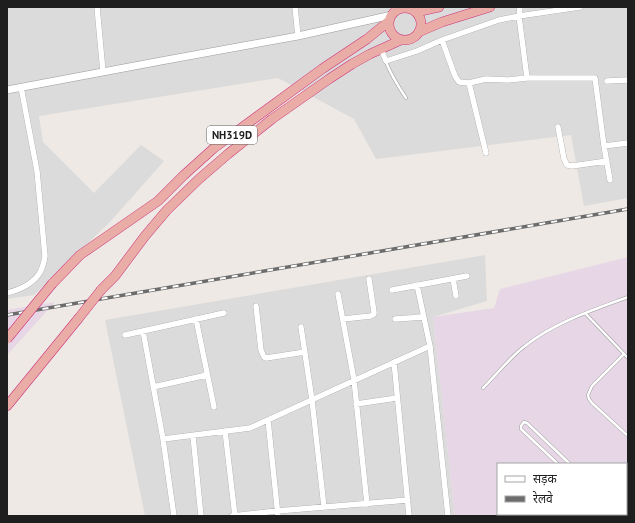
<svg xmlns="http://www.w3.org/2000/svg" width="635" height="523" font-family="'PT Sans','Noto Sans Devanagari',sans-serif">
<rect width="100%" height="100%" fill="#eee9e4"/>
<path fill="#dcdbdb" d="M7 7H628V198L584 206 571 135 376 159 354 119 278 78 39 116 43 142 94 193 141 145 164 161 110 222 34 295 7 299Z
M485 255 487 301 433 317 455 516H145L105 320Z"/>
<path fill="#e7d7e6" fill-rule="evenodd" d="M628 257V516H455L433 317 494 308 500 289ZM498 464H626V514H498Z
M55 302 8 354H7V310Z"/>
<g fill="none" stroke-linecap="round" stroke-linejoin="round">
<defs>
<path id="service" d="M386 62C391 75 398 86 406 98
M585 313 628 358
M624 354 592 386 588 395 589 399 592 403 628 436
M483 388C497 374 509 358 525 346 555 322 593 310 628 297
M558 464 521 429V426L524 422 527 423 570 464
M626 499 628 496
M626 501 627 516"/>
<path id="minor" d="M97 7 103 72
M295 7 298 36
M394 7 396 11
M520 7 519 16 527 78
M442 40 455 76 459 82 469 83 486 79 508 80 527 78H595L604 146 628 143
M381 49 386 61 417 51 442 40 499 20 519 16 580 7
M607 81 628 80
M469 83 486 153
M558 127 564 159 567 165 572 166 607 161
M604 146 610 180
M453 279 456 296
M417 285 430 346 448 516
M392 290 467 276
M7 293C19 290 32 284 39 274 43 268 44 262 45 256L37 171 21 87
M338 294 354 380 367 504
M256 306 261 350 264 357 266 358 305 352
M196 319 214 407
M343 319 371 316 374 314V312L369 279
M395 319 424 317
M301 327 312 400 324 507
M143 331 163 439
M125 335 224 313
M394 362 409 516
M153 387 207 375
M356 404 397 398
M268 420 278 516
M225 431 235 516
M193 436 201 516
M174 516 163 439 250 428 430 346
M232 516 277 511 408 500"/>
<path id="tertiary" d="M7 90 161 61 298 36 392 15"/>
<path id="trunk" d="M389 24a16 16 0 1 1 32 0a16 16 0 1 1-32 0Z
M416 12 439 7
M421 31 442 22 490 7
M52 284 80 255 158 201 184 175 214 148 322 69 367 39 389 21
M101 290 115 276 145 236 167 210 199 179 228 154 272 119 329 79 352 64 370 54 401 40
M7 406 78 319"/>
</defs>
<use href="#service" stroke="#9b9b9b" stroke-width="3.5"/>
<use href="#minor" stroke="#9b9b9b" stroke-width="6"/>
<use href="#tertiary" stroke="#9b9b9b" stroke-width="8"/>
<use href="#trunk" stroke="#cc327c" stroke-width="10"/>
<use href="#service" stroke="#fff" stroke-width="2.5"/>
<use href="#minor" stroke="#fff" stroke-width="5.5"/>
<use href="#tertiary" stroke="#fff" stroke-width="7"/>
<use href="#trunk" stroke="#eaaca7" stroke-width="9"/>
<defs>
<path id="rail" d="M7 315 628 209"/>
</defs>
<use href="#rail" stroke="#6c6c6c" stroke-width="3.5"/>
<use href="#rail" stroke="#fff" stroke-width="2" stroke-dasharray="6" stroke-linecap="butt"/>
<defs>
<path id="trunk-bridge" d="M78 319 101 290
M7 339 52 284"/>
</defs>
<use href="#trunk-bridge" stroke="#cc327c" stroke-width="10" stroke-linecap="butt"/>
<use href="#trunk-bridge" stroke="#eaaca7" stroke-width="9"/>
</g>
<g text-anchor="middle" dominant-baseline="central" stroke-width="4" stroke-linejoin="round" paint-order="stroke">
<rect fill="#fff" stroke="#626262" stroke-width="1" x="207" y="126" width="50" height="18" rx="3"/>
<g font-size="11" font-weight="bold" fill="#1e1e1e">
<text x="232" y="135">NH319D</text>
</g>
</g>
<rect width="635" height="523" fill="none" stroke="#1e1e1e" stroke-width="16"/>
<rect x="497" y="463" width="130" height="52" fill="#ffffff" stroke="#a5a5a5"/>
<rect x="505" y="476" width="20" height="6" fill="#ffffff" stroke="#a5a5a5"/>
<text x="533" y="483" font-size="12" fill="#1e1e1e">सड़क</text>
<rect x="505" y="496" width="20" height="6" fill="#6c6c6c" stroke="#a5a5a5"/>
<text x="533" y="503" font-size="12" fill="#1e1e1e">रेलवे</text>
</svg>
